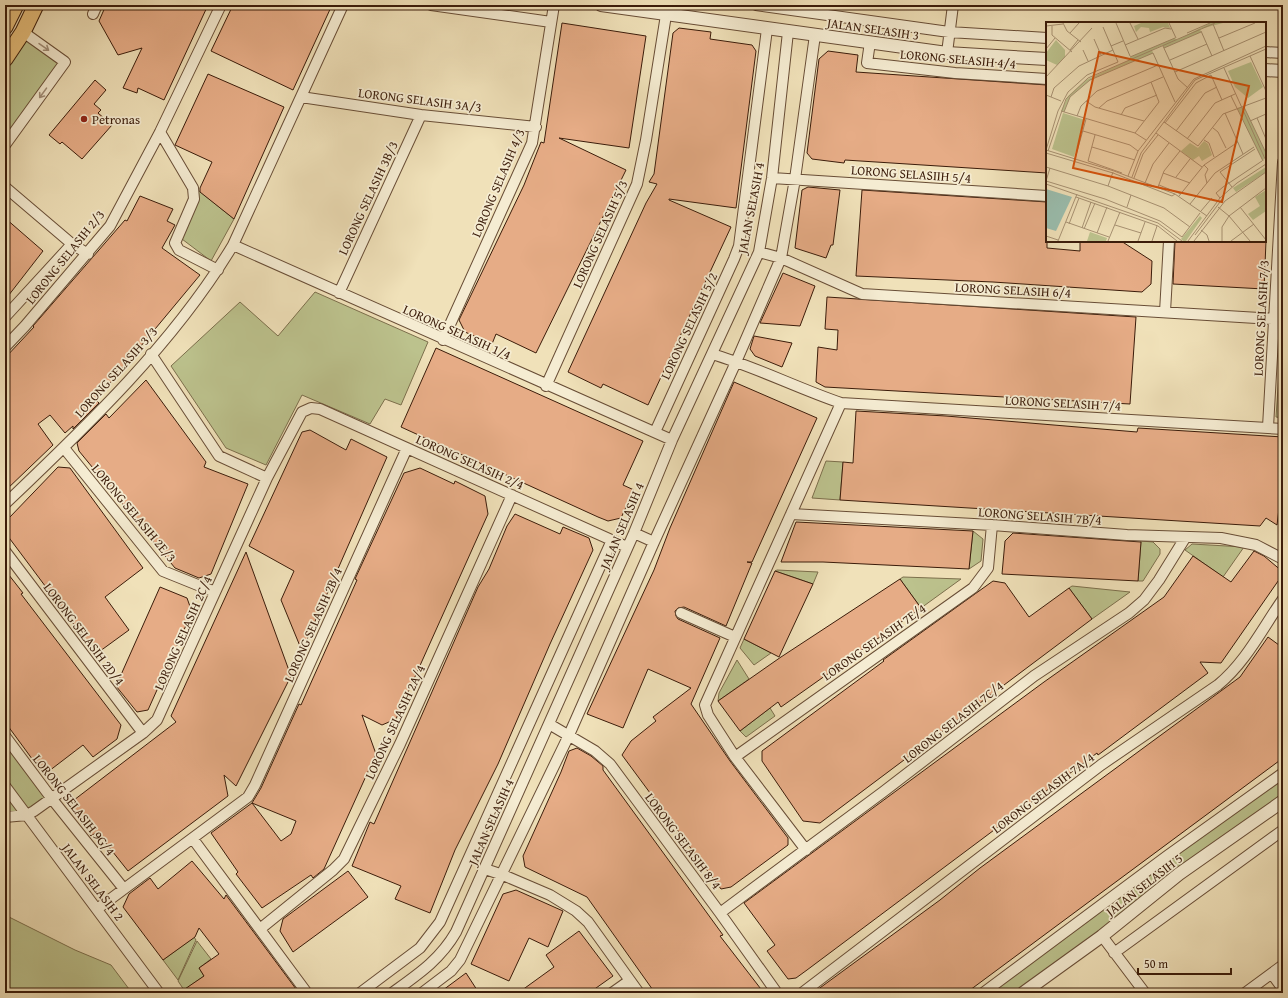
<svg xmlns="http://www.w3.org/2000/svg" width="1288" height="998" font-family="'Gentium Book Plus',serif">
<rect width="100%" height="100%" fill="#f0e1b9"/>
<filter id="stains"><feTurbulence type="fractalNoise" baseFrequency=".005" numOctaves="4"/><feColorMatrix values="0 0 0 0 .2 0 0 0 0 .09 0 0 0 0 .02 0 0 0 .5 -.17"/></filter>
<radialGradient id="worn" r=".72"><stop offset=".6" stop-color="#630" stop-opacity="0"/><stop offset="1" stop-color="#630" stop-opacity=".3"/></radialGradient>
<path fill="#bcc28d" stroke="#7c6f4c" d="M23 32 65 62 5 145V59Z
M198 190 234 219 211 261 178 236Z
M315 292 428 342 401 405 385 399 370 424 302 395 266 465 226 448 171 366 240 302 278 336Z
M1283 315V418L1276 417Z
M826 461 843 462 840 500 812 498Z
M973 531 983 539 981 561 969 569Z
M1141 541 1153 542 1160 549V554L1143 581H1138Z
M1192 544 1244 547 1223 577 1185 550Z
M777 570 818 572 813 584 775 571Z
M903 577 961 579 921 608 900 579Z
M1072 586 1130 592 1092 619 1069 588Z
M744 639 771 653 754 665 740 648Z
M737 660 749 679 718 701 719 693Z
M770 708 775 716 746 737 740 731Z
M5 736 52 799 27 815 5 817Z
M1283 773V801L1023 993H983Z
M5 915 75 950 111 965 132 993H5Z
M194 937 196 940 178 980 163 960Z
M197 941 211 959 199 968 204 976 184 990 178 981Z"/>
<path fill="#e6ac86" stroke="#3b1c0a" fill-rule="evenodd" d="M106 5H208L164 100 138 88 137 93 123 88 142 48 118 55 99 21Z
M233 5H332L293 90 211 51Z
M562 23 646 36 629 148 559 138 626 170 536 353 496 334 492 344 465 332 459 320 524 185 541 142 544 143Z
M679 28 711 32 710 39 752 45 756 51 736 208 669 199V200L731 227 648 405 603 384 601 388 568 372 646 203 657 184 649 182 654 174 673 33Z
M828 51 858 55 856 72 1047 85V173L845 160 844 163 812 159 807 153 819 59Z
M208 74 284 107 234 219 200 192V188L212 162 175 145Z
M95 80 106 90 94 104 101 110 98 113 112 125 82 159 62 142 60 144 49 135Z
M808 187 840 190 833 245H831L826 258 795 248 802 190Z
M862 190 1047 202V248L1080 251V241H1121L1152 261 1151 284 1142 292 993 282 856 276Z
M140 196 173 209 167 221 175 225 162 248 200 275 96 400 99 403 73 429V426L65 433 50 415 38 424 53 445 5 491V358L34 327 33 326 125 220 127 221Z
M5 218 43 251 5 300Z
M1175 241H1266L1264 289 1173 284Z
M783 273 815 286 800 326 760 323Z
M827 297 1136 317 1130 404 825 387 816 382 818 347 837 350 838 330 825 329Z
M754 336 792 343 782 367 755 356 750 349Z
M436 348 643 441 623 485 634 490 621 518 608 521 598 517 401 427Z
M146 380 206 462 204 467 248 484 211 574 199 578 175 568 79 451 77 443 106 414 109 418Z
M734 382 817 418 752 562H747L752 563 726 626 684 607 678 608 675 611 676 616 678 619 720 638 691 704 730 761 788 838V845L731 887 721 889 622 755 631 741 656 721 653 717 691 688 648 669 623 728 587 714 654 570 670 528Z
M856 411 946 416 1137 432 1138 428 1283 437 1282 484 1277 525 1266 518 1260 526 840 500 843 462 853 463Z
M310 430 346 450 351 439 387 457 302 651 281 600 294 571 249 546 302 432Z
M58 467 70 468 143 568 105 597 129 630 96 654 7 535 9 518Z
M420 468 454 484 455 481 485 496 488 514 396 719 382 725 362 715 376 754 324 869 313 878 311 875 262 908 236 874 238 872 211 833 252 803 261 788 299 704 301 705 357 580 355 579 404 473ZM252 803 296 821 291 834 281 841Z
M515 514 560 534 563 527 589 538 593 550 550 644 498 764 455 850 430 913 395 899 401 886 352 866 370 822 374 824 392 783 478 587 489 569 507 526Z
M796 522 973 531 969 569 823 562H781Z
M1013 533 1141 542 1138 581 1002 574 1005 541Z
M1254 551 1264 556 1283 572V574L1221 663 1200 662 1208 673 1098 755 1097 753 807 970 796 978 788 979 767 951 775 945 744 903 1044 682 1164 597 1193 556 1231 582Z
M246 552 291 676 236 786 224 775 228 796 128 871 97 832 91 836 72 810 74 800 176 722 171 716Z
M5 570 23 593 21 594 121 725 117 739 93 757 83 745 49 771H41L5 722Z
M775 571 813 584 779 657 744 639Z
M900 579 921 608 781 707 778 702 740 731 718 701 781 657Z
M993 581 1005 583 1029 617 1069 588 1092 619 820 823 803 821 762 761V751L884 661 883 660Z
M160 587 187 598 192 612 148 710 137 712 116 686Z
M1268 637 1283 648V758L966 993H813L940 900 980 868 1240 677Z
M577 748 591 756 603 766V770L723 935 720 936 764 993H655L587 897 525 867 523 856 561 772 569 751Z
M192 861 224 899 226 895 299 993H179L204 976 199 968 219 954 199 928 195 937 163 960 123 907 129 894 150 878 158 889Z
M348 871 368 897 293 952 280 931 283 919Z
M516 890 563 911 548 947 529 938 509 981 471 964 503 894Z
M579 931 613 976 589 993H518L554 967 546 955Z
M466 973 479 993H439Z"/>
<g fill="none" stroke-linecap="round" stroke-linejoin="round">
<defs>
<path id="minor" d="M431 5 551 22
M756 5 949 32 1047 38
M93 14 97 5
M870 42 867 63 955 73 1047 79
M1265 52 1283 53
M947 53 953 5
M301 97 421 115 536 127
M160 132 193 188 194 199 175 243 179 250 218 270
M5 145 65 62 23 32
M772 178 1047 196
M5 187 72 244 88 254
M233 245 672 440
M759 252 781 258 862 294 1274 319
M339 293 421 115
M1165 312 1169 241
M5 317 72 244
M443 340 532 143 554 5
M5 347 25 326 110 226 160 132 221 5
M151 354 219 456 267 478
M712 354C756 367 797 388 841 403L1283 429
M546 386 637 184 646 140 666 15
M1268 427 1283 162
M655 432 734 259 739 246 767 29
M64 448 163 571 215 592
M5 504C88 425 174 343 233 245L343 5
M791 514 992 525 1127 535 1221 538 1256 545 1283 559
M634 533 654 542
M5 551 143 733
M681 613 735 637
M549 724 595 751 610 764 720 913 777 993
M5 736 52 799 124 889
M735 757 973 588 988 568 992 525
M5 786 159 993
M5 817 27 815 34 811 143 733 157 720 267 478 302 412 311 408 320 409 627 547
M193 839 307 993
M806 850 735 757 708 715 705 705 841 403
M485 869 503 875 550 895 576 911 588 922 639 993
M97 909 248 797 255 785 407 448
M720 913 883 792 1034 676 1129 613 1144 600 1159 580 1185 538
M260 929 333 870 344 859 400 744 512 495
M1102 936 1145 993
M1114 953 1283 830
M1272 974 1283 989
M360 993 420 948 440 922 612 540
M392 993C417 975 440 960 456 932L634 533 672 440 759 252 772 178 788 32
M422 993 451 971 460 960 569 735 654 542 736 362 781 258 795 179 815 35
M612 993 629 981
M802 993 1101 765 1218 685C1246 662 1262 629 1283 599
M983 993 1167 856 1283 773
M1245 993 1283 965"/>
<path id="tertiary" d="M601 5 947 53 1047 59
M1265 70 1283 71
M1023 993 1102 936 1179 874 1283 801"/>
<path id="primary" d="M5 27 16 5
M5 59 23 32 36 5"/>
</defs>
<use href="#minor" stroke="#684d36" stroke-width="12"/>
<use href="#tertiary" stroke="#684d36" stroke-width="14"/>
<use href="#primary" stroke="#3b1c0a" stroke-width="17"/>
<use href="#minor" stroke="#f5ecd2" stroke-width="10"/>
<use href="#tertiary" stroke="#f5ecd2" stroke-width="12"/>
<use href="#primary" stroke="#e8c07c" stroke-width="15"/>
</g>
<defs><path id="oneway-shaft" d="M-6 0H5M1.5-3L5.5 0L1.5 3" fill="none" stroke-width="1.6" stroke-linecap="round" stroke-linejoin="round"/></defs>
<g stroke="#a18e78">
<use href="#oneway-shaft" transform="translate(44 47) rotate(35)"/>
<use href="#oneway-shaft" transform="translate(43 93) rotate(126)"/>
</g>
<circle fill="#8f2418" stroke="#f5ecd2" stroke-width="1.5" cx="84" cy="119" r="4"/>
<g text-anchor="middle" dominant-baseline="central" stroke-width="3.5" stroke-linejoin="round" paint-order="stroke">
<g font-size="13" fill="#3b1c0a" stroke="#f5ecd2">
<text transform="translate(873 29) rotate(8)">JALAN SELASIH 3</text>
<text transform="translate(958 59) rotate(5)">LORONG SELASIH 4/4</text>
<text transform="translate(420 100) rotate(7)">LORONG SELASIH 3A/3</text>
<text transform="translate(911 174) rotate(4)">LORONG SELASIIH 5/4</text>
<text transform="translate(498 183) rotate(-67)">LORONG SELASIH 4/3</text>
<text transform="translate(368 198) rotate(-65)">LORONG SELASIH 3B/3</text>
<text transform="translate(751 208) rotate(-79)">JALAN SELASIH 4</text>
<text transform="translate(600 234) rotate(-66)">LORONG SELASIH 5/3</text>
<text transform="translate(65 257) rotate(-51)">LORONG SELASIH 2/3</text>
<text transform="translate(1013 290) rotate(3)">LORONG SELASIH 6/4</text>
<text transform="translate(1261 318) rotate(-87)">LORONG SELASIH 7/3</text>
<text transform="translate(689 326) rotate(-65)">LORONG SELASIH 5/2</text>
<text transform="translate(457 332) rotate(24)">LORONG SELASIH 1/4</text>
<text transform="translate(116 372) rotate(-48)">LORONG SELASIH 3/3</text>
<text transform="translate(1063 403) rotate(3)">LORONG SELASIH 7/4</text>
<text transform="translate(470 462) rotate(24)">LORONG SELASIH 2/4</text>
<text transform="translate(134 513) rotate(50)">LORONG SELASIH 2E/3</text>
<text transform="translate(1040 516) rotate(4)">LORONG SELASIH 7B/4</text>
<text transform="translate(622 526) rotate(-67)">JALAN SELASIH 4</text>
<text transform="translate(313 625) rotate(-66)">LORONG SELASIH 2B/4</text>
<text transform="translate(183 633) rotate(-66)">LORONG SELASIH 2C/4</text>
<text transform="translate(84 634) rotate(53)">LORONG SELASIH 2D/4</text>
<text transform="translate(874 642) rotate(-35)">LORONG SELASIH 7E/4</text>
<text transform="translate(395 722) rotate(-65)">LORONG SELASIH 2A/4</text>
<text transform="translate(953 722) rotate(-38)">LORONG SELASIH 7C/4</text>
<text transform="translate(1043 793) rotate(-37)">LORONG SELASIH 7A/4</text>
<text transform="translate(74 805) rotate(52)">LORONG SELASIH 9G/4</text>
<text transform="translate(491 822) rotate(-66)">JALAN SELASIH 4</text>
<text transform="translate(683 841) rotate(53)">LORONG SELASIH 8/4</text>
<text transform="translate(93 882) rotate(53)">JALAN SELASIH 2</text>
<text transform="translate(1144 885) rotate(-38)">JALAN SELASIH 5</text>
</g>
<g font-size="13" fill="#3b1c0a" stroke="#f5ecd2" text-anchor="start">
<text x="92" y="119">Petronas</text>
</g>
</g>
<g transform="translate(1046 22)">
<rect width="220" height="220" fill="#f0e1b9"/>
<path d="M95 1H122L124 6 117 5 104 10 103 6 95 5 90 10 88 4ZM164 1H177L154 7 155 10 118 26 117 23 106 28 107 31 44 58 24 75 18 90 15 89 22 74 40 58 85 37 84 35 129 16 131 18ZM10 18 19 28V35L11 43 0 38V31ZM205 40 217 65 202 76 189 65 182 49ZM198 85 220 131 217 139 191 86ZM17 91 39 98 28 135 6 127ZM158 119 162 122 166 133 156 139 153 134 147 138 135 129 144 121 152 126ZM220 145V150L190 170 187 166ZM220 168V189L207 198 202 192 214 184 209 175ZM154 194 156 196 140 219H137L135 217ZM44 210 61 216 60 219H41Z" fill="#bcc28d"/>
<path d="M0 167 26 175 10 209 0 206Z" fill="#9abeaf"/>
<path fill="none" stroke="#a89273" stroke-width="1" d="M17 1 21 9 35 20M70 1 84 34M84 1 92 17M123 1 130 16M167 2 178 29M0 4 17 2M6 4V13L26 30M57 5 72 40M155 9 166 34M24 11 33 1M141 11 164 1M173 16 209 1M48 17 55 33M79 23 119 6 125 7M65 24 77 19M117 24 132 57 142 66M118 26 155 10M0 27 9 16M24 28 32 18M37 28 42 39M107 31 129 80M204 34 220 69M84 35 129 16M124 38 161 22M72 40 41 53 22 70 12 89 0 128 68 149 129 172 161 194M178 46 220 139M129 50 220 10M165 53 176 78M0 55 46 6M0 73 15 79M185 74 217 139M5 75 8 66 33 44 67 28M40 79 49 85 98 99M198 85 220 131M53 86 61 79 117 55M15 89 89 111 100 118M18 90 24 75 44 58 107 31M179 91 197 132M75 93 79 86 111 73M31 94 35 84 51 69 112 43M211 96 220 117M204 99 220 92M118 100 152 124 177 92 220 76M119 101 150 61 165 53M167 106 172 110 180 126M37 109 84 123 92 129M130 109 159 71 171 65M89 111 113 80 105 60M110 111 156 145M141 117 169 81 189 72M158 118 163 121 168 135M46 125 89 138M2 129 20 77 42 56 169 1M0 131 67 151 126 174 129 172M29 137 40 97M42 139 76 151M42 139 49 113M158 143 162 147 159 153 161 161M0 145 62 164 118 186 144 205M174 150 209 127M174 150 186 165M117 151 144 161M82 154 92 129 148 57 220 24M86 155 95 131 149 58 220 27M130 155 144 137M88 156 97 132 112 113M0 159 59 177 114 199 136 215M0 159 4 146M99 161 107 142 123 121M0 162 112 201 136 219M113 163 135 172M62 164 67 150M112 165 118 149 134 129M133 174 158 143 192 120M30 175 112 204 131 219M174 176 170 171 177 165 216 139M144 182 169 151 208 125M81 185 85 173M172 185 183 194 204 219M194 185 220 218M155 189 166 176M20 200 63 215M23 202 33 176M69 203 95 211M36 206 45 180M38 207 49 181M155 208 161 213 163 219M51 211 61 185M149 213 177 176M0 214 12 218M136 215 154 191M12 219 31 172M62 219 74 190M92 219 99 200M106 219 111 204M142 219 174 176 191 161 220 142M148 219 179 179 220 150M176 219V205L183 194 220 166M185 219 208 202"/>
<path fill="#d7530c" fill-opacity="0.15" stroke="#d7530c" stroke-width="2" d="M53 30 203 64 176 180 27 146Z"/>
<rect width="220" height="220" fill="none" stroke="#3b1c0a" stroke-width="2"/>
</g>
<rect width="1288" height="998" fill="none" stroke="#f0e1b9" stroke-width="20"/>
<rect x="6" y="6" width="1276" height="986" fill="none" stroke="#3b1c0a" stroke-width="2"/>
<rect x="10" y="10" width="1268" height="978" fill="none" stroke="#3b1c0a"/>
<path d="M1138 968v6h93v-6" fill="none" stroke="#3b1c0a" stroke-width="2"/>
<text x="1144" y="968" font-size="12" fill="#3b1c0a" stroke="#f5ecd2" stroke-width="3" paint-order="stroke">50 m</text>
<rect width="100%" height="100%" filter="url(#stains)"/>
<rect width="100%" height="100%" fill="url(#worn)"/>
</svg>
